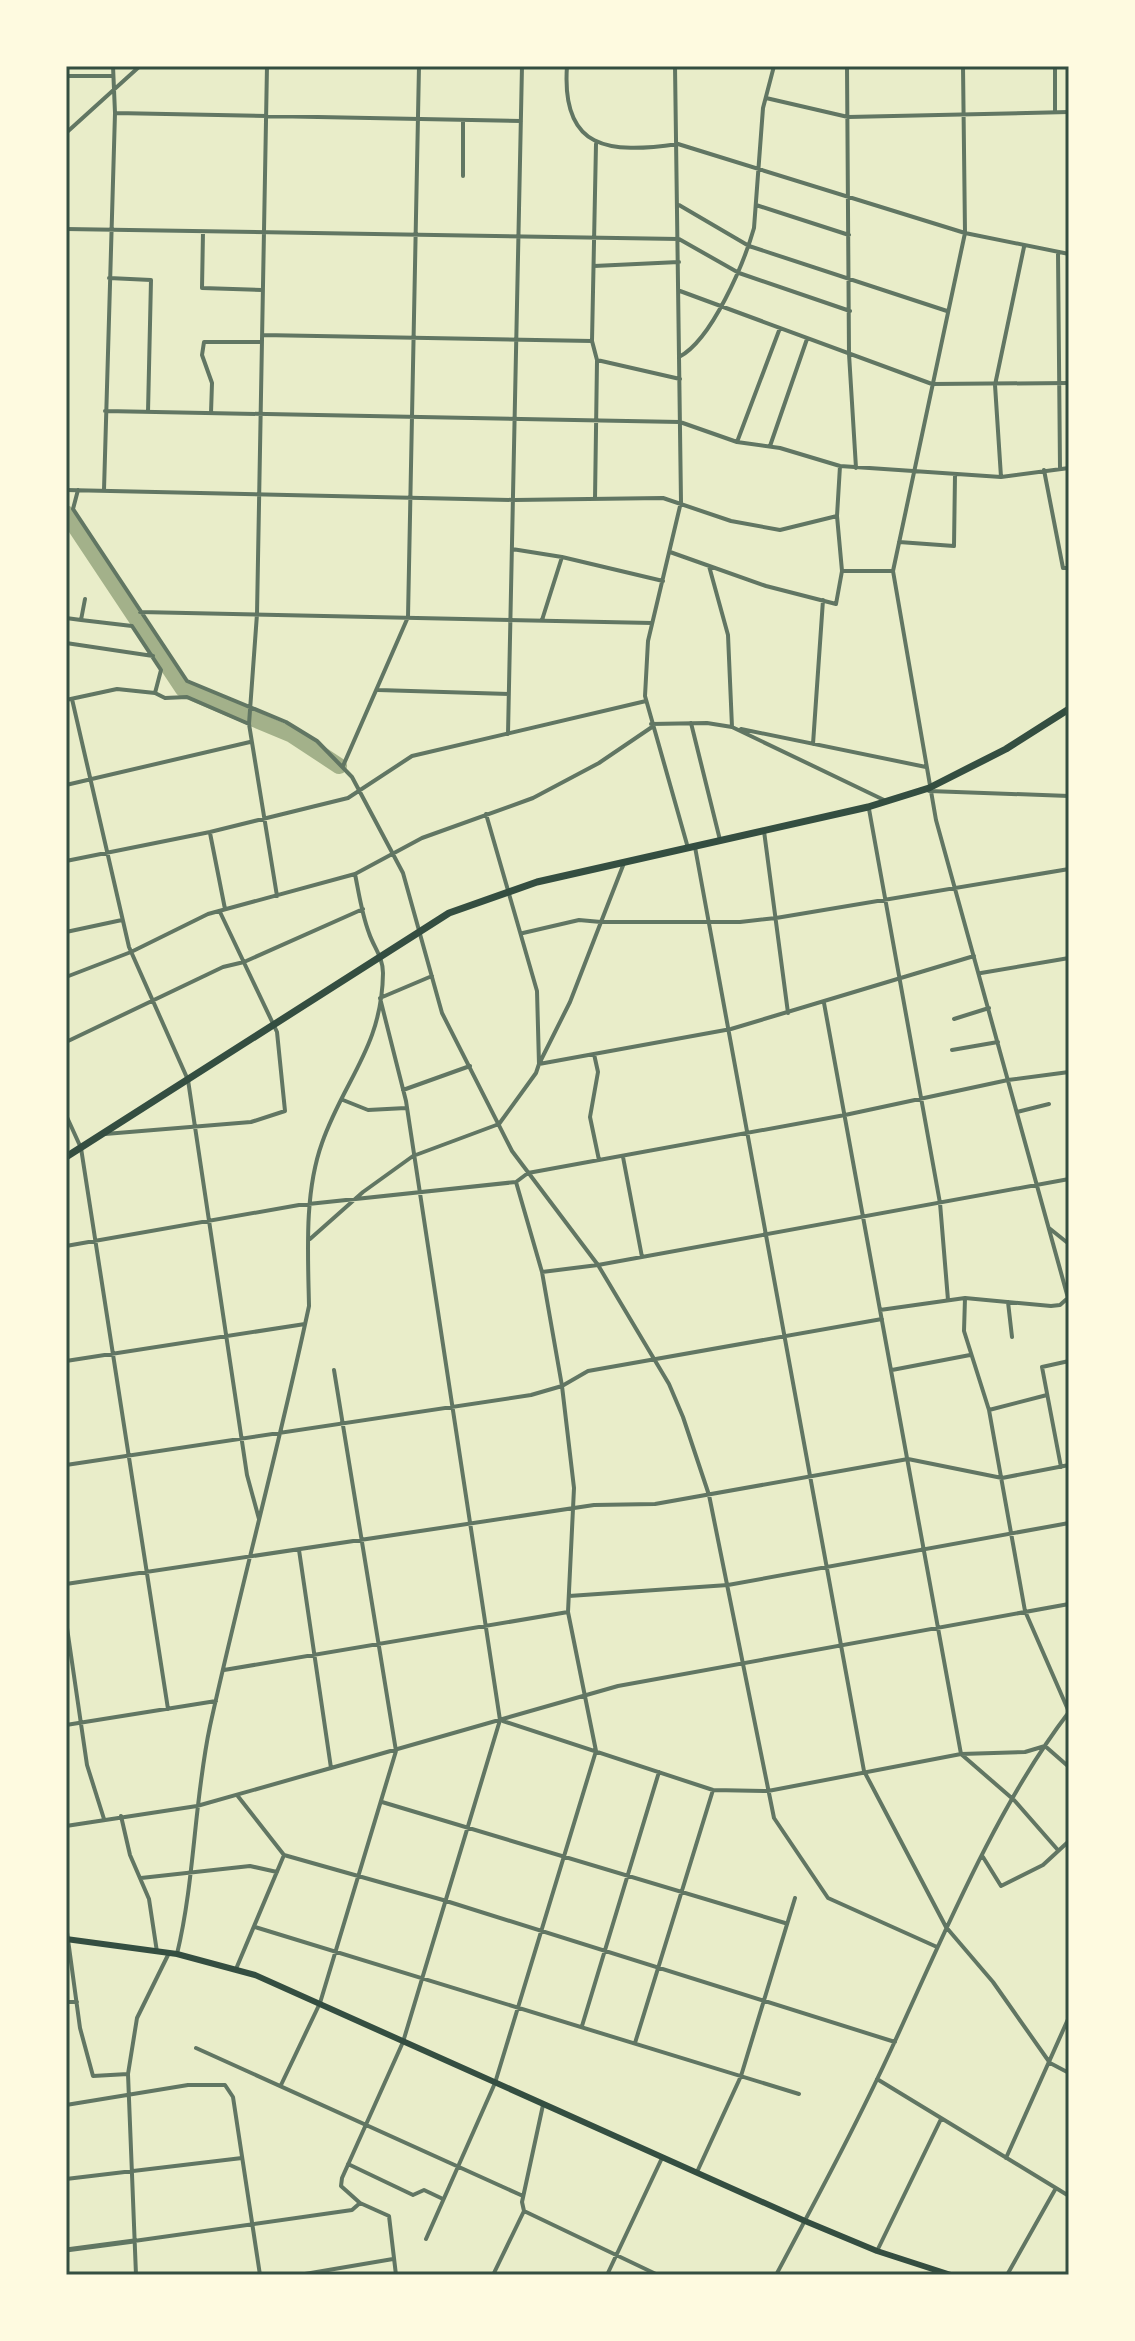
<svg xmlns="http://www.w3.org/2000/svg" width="1135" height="2341" font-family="Literata,serif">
<rect width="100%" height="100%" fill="#e9edc9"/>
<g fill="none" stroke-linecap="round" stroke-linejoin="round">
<path stroke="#a3b18a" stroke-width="16" d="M66 513 183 689 292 735 339 766"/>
<path stroke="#617663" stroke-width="4" d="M267 66 257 614 249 724 277 896
M567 66C561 150 609 154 678 144L965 233 1069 254
M675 66 681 502 648 641 645 696 688 848
M847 66 849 354 856 468
M963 66 965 233 893 571 936 820 1068 1298
M66 76H112
M766 98 848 117 1069 112
M1055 112V66
M115 113 521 121
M463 120V176
M66 133 140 66
M596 144 592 341 597 360 680 379
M679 205 749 246 947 311
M756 205 849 235
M66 229 679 239 739 273 850 311
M203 232 202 288 262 290
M1058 252 1060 468
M594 266 679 262
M109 278 151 280 148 412
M680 291 932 384 1069 383
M262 335 592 341
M679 357C712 340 744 263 754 228L763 108 774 66
M105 411 680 422 737 442 780 448 840 466 1001 477 1069 468
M211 413 212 383 202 355 204 342H262
M737 442 780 328
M770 446 807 339
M1044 470 1063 568H1069
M1001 477 995 385 1024 247
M66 490 514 500 663 498 731 521 780 530 837 516
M78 490 73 509 187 681 286 722 317 741 352 777 403 873 442 1013 512 1151 598 1265 669 1384 683 1417 709 1495 774 1818 828 1898 937 1947
M104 490 115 113 113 66
M595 499 597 361
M899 542 954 546 955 475
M512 549 562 557
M670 552 766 586 836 604 842 571 837 516 840 466
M709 566 728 635 732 727 884 800
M844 571H893
M140 612 652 623
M66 618 81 620
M542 620 562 557 663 581
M66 643 153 656
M378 690 509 694
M155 693 165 698 187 697 249 724
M72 699 129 947 188 1080 247 1475 259 1519
M66 700 117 689 155 693 161 670 132 626 81 620 85 599
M691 723 720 840
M651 724 707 723 732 727
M741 729 926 767
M508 734 522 66
M813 744 823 600
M343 766 408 617 419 66
M66 785 250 742
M929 791 1069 796
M869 809 940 1203 948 1300
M764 831 788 1013
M210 833 225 909
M695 847 864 1771 946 1927 993 1982 1050 2063 1069 2073
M66 861 210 832 348 798 412 756 646 701
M624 863 601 922H740L776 918 1069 869
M66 932 122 920
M523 933 579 920 601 922 570 1002 540 1062
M981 973 1069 958
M66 977 131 952 208 914 355 874 422 838 533 798 599 763 652 727
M824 1003 961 1754 1014 1800 1057 1849
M954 1019 989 1008
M66 1042 223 967 244 962 363 909
M952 1050 998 1042
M594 1054 598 1072 590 1117 599 1160
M539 1064 731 1029 974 956
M403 1090 470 1066
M343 1100 368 1110 406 1108
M1017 1112 1049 1104
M66 1115 81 1148 168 1709
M105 1134 251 1122 285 1111 277 1032 220 912
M623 1157 642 1257
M1049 1228 1069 1244
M310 1239 363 1192 413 1156 499 1124 536 1073 539 1064 537 991 486 814
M66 1246 299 1205 516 1182
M542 1272 598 1265 1069 1179
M965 1298 964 1331 989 1410 1025 1611 1069 1712
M1008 1302 1012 1337
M880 1310 965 1298 1051 1306 1060 1305 1069 1297
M66 1361 305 1324
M892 1370 970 1355
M989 1410 1047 1395
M66 1465 531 1395 562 1386 588 1371 882 1319
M1061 1467 1042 1367 1069 1361
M299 1550 331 1768 618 1686 1069 1604
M66 1584 594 1505 655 1504 908 1459 1002 1478 1069 1465
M569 1596 728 1585 1069 1523
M66 1621 87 1765 104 1819
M224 1670 568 1612
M503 1721 713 1790 768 1791 961 1754 1025 1752 1045 1746 1069 1767
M66 1725 216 1701
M237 1795 284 1855 443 1900 895 2042
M382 1802 785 1923
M121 1816 130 1855 149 1899 157 1952
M66 1826 197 1806 331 1768
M983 1857 1001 1886 1043 1865 1069 1841
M141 1878 250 1866 277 1872
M66 1925 80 2028 93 2076 128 2074
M255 1927 799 2094
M177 1954C195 1879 194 1801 210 1726 241 1586 279 1447 309 1306 308 1254 304 1193 322 1143 344 1080 382 1047 383 973 383 957 374 948 369 933 362 915 359 894 355 874
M236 1969 284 1855
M66 2002H77
M582 2026 659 1772
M635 2043 713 1790
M196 2048 523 2196
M877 2079 1069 2196
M281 2085 320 2003 396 1751 334 1370
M66 2105 188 2085H225L233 2097 260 2275
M543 2105 522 2202 524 2211 658 2275
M1006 2158 1069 2017
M348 2164 413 2195 424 2190 443 2199
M697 2172 741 2076 795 1898
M66 2179 242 2158
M426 2239 495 2083 596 1751 568 1612 574 1488 562 1386 542 1272 516 1182 528 1173 845 1115 1008 1080 1069 1072
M134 2241 352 2210 360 2203
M877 2251 941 2119
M136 2275 128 2074 137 2018 169 1953
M299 2275 393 2259
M396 2275 389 2216 360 2203 341 2186 342 2178 403 2042 500 1720 406 1101 380 998 432 976
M493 2275 524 2211
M607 2275 662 2158
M776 2275C817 2198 859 2120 895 2041 944 1934 998 1804 1069 1712
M1007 2275 1056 2188"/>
<path stroke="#617663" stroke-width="5" d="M66 2250 134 2241"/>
<path stroke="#344e41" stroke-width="6" d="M66 1939 177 1954 255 1975 805 2221 877 2251 951 2275"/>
<path stroke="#344e41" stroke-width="7" d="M66 1157 449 913 537 882 868 807 929 788 1006 749 1069 709"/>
</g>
<rect width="1135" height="2341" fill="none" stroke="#fefae0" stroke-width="136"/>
<rect x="68" y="68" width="999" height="2205" fill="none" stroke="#344e41" stroke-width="3"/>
</svg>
